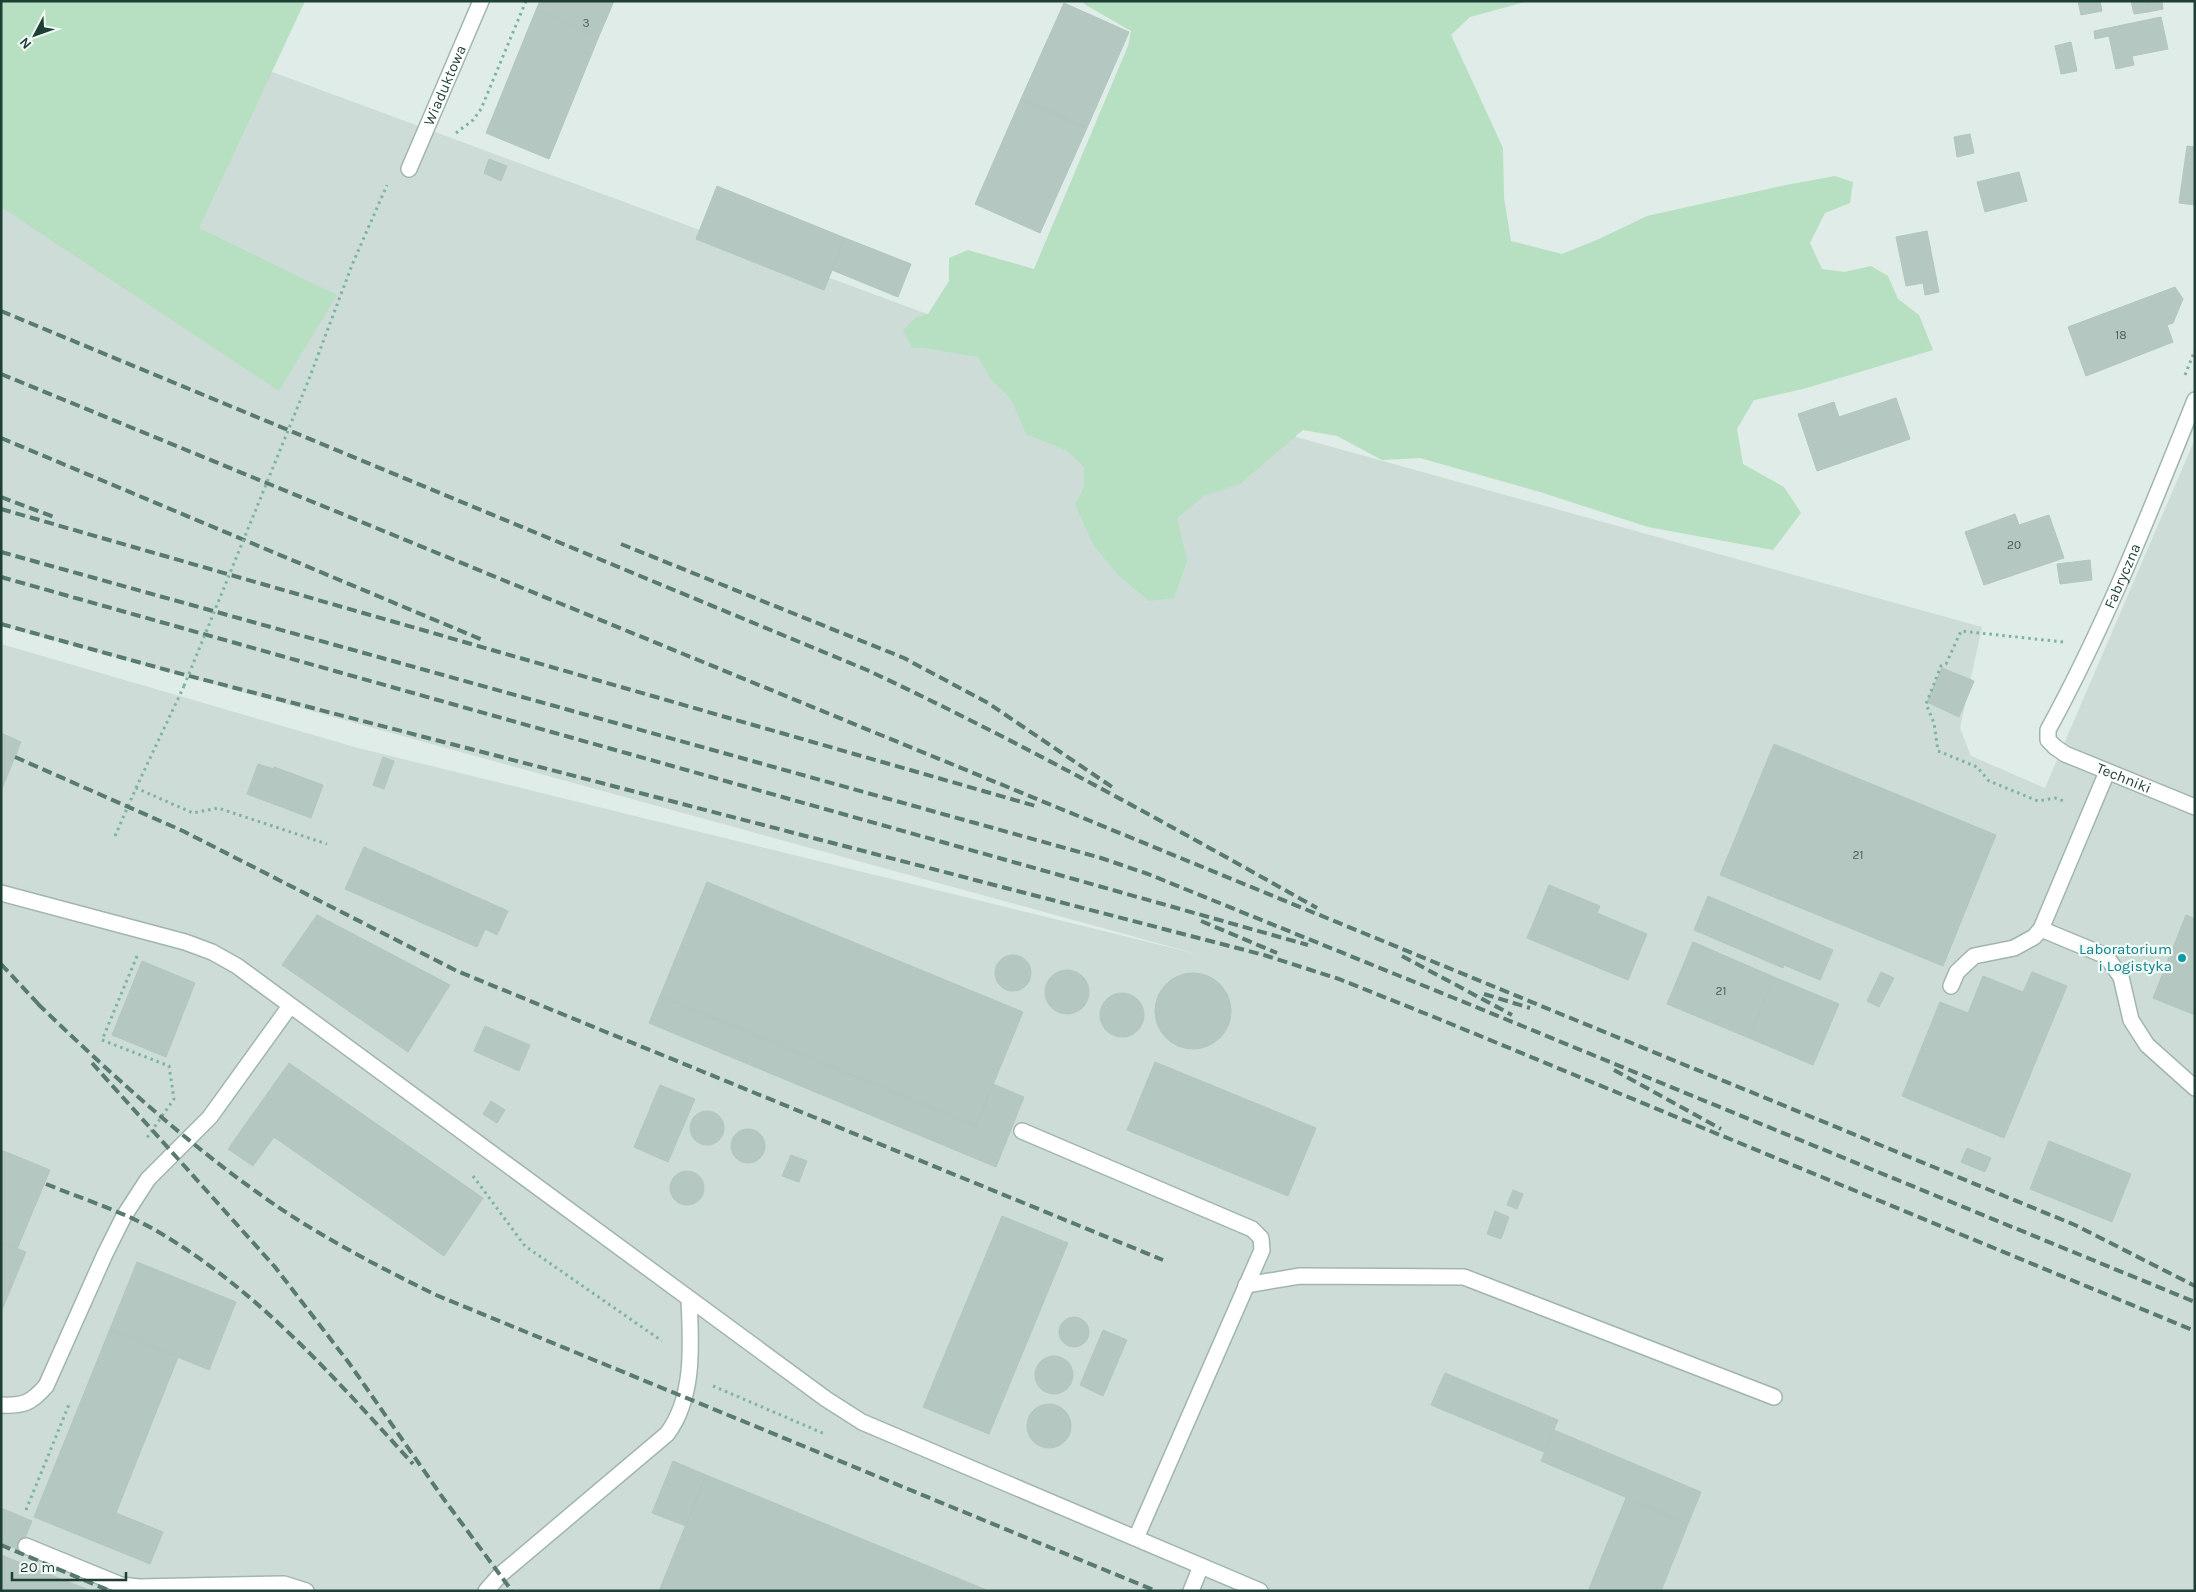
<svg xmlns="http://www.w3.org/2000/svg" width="2196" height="1592" font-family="Karla,sans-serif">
<rect width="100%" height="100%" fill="#dfece7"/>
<path fill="#cddcd6" d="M1 1H80L1152 397 1982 627 1960 728 1971 756 2045 788 2195 439V1591H1V644L358 748 1201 955 1 626Z"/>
<path fill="#b6e0c1" d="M1 1H305L199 228 337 295 279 391 1 207Z
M1084 1H1529L1470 17 1451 35 1503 148 1504 198 1511 241 1562 254 1599 239 1647 216 1786 185 1835 176 1853 182 1850 203 1825 213 1810 243 1822 269 1844 272 1871 266 1888 276 1898 299 1919 315 1933 350 1803 389 1754 400 1737 429 1743 464 1784 487 1801 513 1773 550 1648 527 1540 492 1420 458 1382 460 1337 436 1303 430 1240 484 1204 496 1177 518 1187 561 1174 598 1149 601 1119 576 1094 546 1075 505 1084 487V467L1066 450 1026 434 1012 401 991 379 978 357 924 348H912L903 330 915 318 928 314 949 281V258L968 250 1034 269 1128 46 1131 31 1084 4Z"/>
<path fill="#b4c7c0" stroke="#b1c7be" d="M540 1H614L599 36 536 10Z
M2078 1H2100L2102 11 2081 15Z
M2131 1H2146L2148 12 2134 14Z
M2146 1H2162L2163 9 2148 12Z
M1064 3 1129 32 1087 128 1021 99Z
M536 10 599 36 549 159 486 133Z
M2161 17 2168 49 2132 56 2134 65 2116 69 2109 36 2095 39 2094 31Z
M2071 42 2077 71 2061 74 2055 46Z
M1021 99 1087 128 1040 233 975 204Z
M1970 134 1974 153 1957 157 1954 137Z
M2187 146 2195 147V205L2179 203Z
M489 159 507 166 501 181 484 173Z
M2019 172 2027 201 1985 212 1977 182Z
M717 186 845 238 824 290 696 239Z
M1927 231 1939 292 1925 295 1923 283 1906 286 1896 237Z
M845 238 911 264 898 297 832 270Z
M2175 287 2183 299 2173 323 2167 325 2173 342 2086 376 2068 327Z
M1896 398 1910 439 1817 471 1798 414 1834 402 1839 417Z
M2015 514 2019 525 2049 515 2064 558 1984 585 1965 532Z
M2090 560 2092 580 2060 584 2057 564Z
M1942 668 1974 681 1959 717 1927 702Z
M1 733 21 742 1 791Z
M1774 744 1996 835 1943 966 1720 875Z
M383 757 394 761 384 789 373 785Z
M258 764 274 769V767L323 785 311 818 247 794Z
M364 847 508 911 497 935 485 929 477 947 345 889Z
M707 882 1023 1012 976 1126 660 996Z
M1549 885 1600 906 1597 913 1647 934 1628 980 1527 938Z
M1708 896 1833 950 1820 980 1784 965 1783 968 1694 930Z
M317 915 450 985 408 1052 282 965Z
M2186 915 2195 919V1015L2153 998Z
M1693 942 1774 977 1749 1038 1667 1004Z
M995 973a18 18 0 1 1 36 0a18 18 0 1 1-36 0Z
M142 961 195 983 166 1057 112 1035Z
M1045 992a22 22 0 1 1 44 0a22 22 0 1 1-44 0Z
M1881 972 1894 978 1879 1007 1867 1001Z
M2032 972 2067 986 2004 1138 1902 1096 1940 1002 1968 1013 1983 976 2023 992Z
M1155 1011a38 38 0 1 1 76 0a38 38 0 1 1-76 0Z
M1774 977 1839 1004 1813 1065 1749 1038Z
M1100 1015a22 22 0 1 1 44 0a22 22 0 1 1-44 0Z
M660 996 976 1126 993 1084 1024 1097 996 1167 649 1023Z
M485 1026 530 1045 519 1071 474 1051Z
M1155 1062 1316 1128 1288 1196 1127 1130Z
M289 1063 483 1198 444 1256 274 1137 253 1166 228 1149Z
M660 1085 695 1099 668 1162 634 1147Z
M491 1101 505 1110 497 1123 483 1114Z
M690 1128a17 17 0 1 1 34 0a17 17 0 1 1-34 0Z
M731 1146a17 17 0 1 1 34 0a17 17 0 1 1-34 0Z
M2049 1141 2131 1174 2112 1222 2030 1189Z
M1967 1148 1991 1158 1985 1172 1961 1162Z
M1 1150 50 1170 17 1249 1 1242Z
M791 1155 807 1161 799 1182 782 1176Z
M670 1188a17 17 0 1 1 34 0a17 17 0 1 1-34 0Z
M1513 1190 1523 1194 1517 1209 1507 1205Z
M1495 1211 1509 1217 1501 1239 1487 1234Z
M1002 1216 1068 1243 989 1434 923 1407Z
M1 1242 26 1252 1 1312Z
M137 1262 236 1302 209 1370 110 1329Z
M1059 1332a15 15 0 1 1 30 0a15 15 0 1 1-30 0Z
M110 1329 178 1357 116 1513 163 1532 150 1564 34 1517Z
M1103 1330 1127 1340 1103 1396 1080 1385Z
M1035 1375a19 19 0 1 1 38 0a19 19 0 1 1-38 0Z
M1445 1373 1558 1420 1544 1452 1431 1405Z
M1027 1426a22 22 0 1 1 44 0a22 22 0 1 1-44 0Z
M1554 1430 1701 1492 1688 1524 1541 1461Z
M673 1461 706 1475 686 1526 652 1513Z
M706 1475 989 1591H659Z
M1626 1498 1688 1524 1661 1591H1588Z
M1 1508 32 1521 20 1550 1 1543Z
M1 1555 91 1591H1Z"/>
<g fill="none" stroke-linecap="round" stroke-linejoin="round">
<defs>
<g id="lane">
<path id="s1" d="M409 169 481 1"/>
<path id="s2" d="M2055 747 2065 754 2195 807"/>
<path d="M1 893 185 942 212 952 237 966 826 1399 862 1422 1260 1591"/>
<path d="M2041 929 2106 956 2121 977 2131 1020 2147 1045 2195 1088"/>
<path d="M1951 986 1957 972 1974 956 2014 948 2034 937 2041 929 2107 772"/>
<path d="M1022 1131 1252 1229 1261 1238 1262 1250 1136 1538"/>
<path d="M1246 1285 1300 1276 1464 1277 1774 1397"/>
<path d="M1 1405C24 1406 31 1403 46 1386L105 1254 124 1216 148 1179 210 1117 290 1006"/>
<path d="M26 1546 121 1585 139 1587 284 1584 306 1591"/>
<path d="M486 1591 500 1575 667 1434C695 1397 691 1343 689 1299"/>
<path d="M1191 1591 1201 1566"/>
</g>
<g id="street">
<path id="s3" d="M2055 747 2048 740V730C2106 624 2150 512 2195 400"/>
</g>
</defs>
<use href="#lane" stroke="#a1b5ae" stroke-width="18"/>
<use href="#street" stroke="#a1b5ae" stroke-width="18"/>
<path stroke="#7cb4a2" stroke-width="3" stroke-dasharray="2.5 4" stroke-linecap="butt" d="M456 133 473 120 481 109 526 1
M2185 375 2195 350
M309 379 352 265 387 185
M2063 642 1961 631 1946 664 1941 666 1926 704 1934 723 1938 751 1977 767 1989 781 2038 801 2055 798 2064 801
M136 788 184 686
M115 836 136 788 193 813 218 808 327 844
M137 956 102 1040 169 1066 174 1099 146 1139
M473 1176 525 1246 662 1341
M713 1386 825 1434
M26 1510 70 1402"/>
<use href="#lane" stroke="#fff" stroke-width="15"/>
<use href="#street" stroke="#fff" stroke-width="15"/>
<path stroke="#587a71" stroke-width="4" stroke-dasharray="10 5" stroke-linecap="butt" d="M1 311 867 670C1021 742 1169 825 1317 908
M1 374 2075 1225 2195 1286
M1 438 485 641
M1 497 54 517
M1 509 1039 807
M621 544 904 658 988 703 1115 789
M1 552 1101 858 1148 874 1454 998 2195 1302
M1 577 1308 945
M1 624 174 672 1264 955 1339 979 1439 1019 2195 1331
M15 757 183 831 457 971 1163 1260
M1201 921 1277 953
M1402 956 1512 1015
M1 964 42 1008
M1484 994 1530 1008
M38 1004C116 1079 197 1153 287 1213 335 1244 385 1270 436 1295L1156 1591
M92 1063 275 1267 349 1363 443 1498 512 1591
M1614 1070 1721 1129
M46 1184C80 1198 124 1212 155 1230 256 1288 335 1378 413 1464
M1 1545 110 1591"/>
<path stroke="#7cb4a2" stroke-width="3" stroke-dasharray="2.5 4" stroke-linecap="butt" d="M184 686 309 379"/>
</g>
<circle fill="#0f9aa8" stroke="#f0f9f4" stroke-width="2" cx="2182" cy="958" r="5"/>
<g text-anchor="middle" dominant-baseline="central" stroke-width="4.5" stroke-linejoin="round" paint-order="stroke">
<g font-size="12" fill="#446158">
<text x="586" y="23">3</text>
<text x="2121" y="335">18</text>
<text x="2014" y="545">20</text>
<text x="1858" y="855">21</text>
<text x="1721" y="991">21</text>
</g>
<g font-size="15" fill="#1e3f36" stroke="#f0f9f4">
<text stroke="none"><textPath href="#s1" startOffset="91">Wiaduktowa</textPath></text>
<text stroke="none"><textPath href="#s3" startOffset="191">Fabryczna</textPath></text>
<text stroke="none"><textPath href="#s2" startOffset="76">Techniki</textPath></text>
</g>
<g font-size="15" fill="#0d838f" stroke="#f0f9f4" text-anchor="end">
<text x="2172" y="949">Laboratorium<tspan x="2172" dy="17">i Logistyka</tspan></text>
</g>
</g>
<rect width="2196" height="1592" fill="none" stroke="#1e3f36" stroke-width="5"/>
<g transform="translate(35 35) rotate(229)" stroke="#f0f9f4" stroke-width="4" paint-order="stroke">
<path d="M0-4L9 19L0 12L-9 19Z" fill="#1e3f36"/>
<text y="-8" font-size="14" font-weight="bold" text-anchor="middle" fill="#1e3f36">N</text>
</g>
<path d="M12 1572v8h114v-8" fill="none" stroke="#1e3f36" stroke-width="2.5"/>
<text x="20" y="1572" font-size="15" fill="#1e3f36" stroke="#f0f9f4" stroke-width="4" paint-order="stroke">20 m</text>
</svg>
